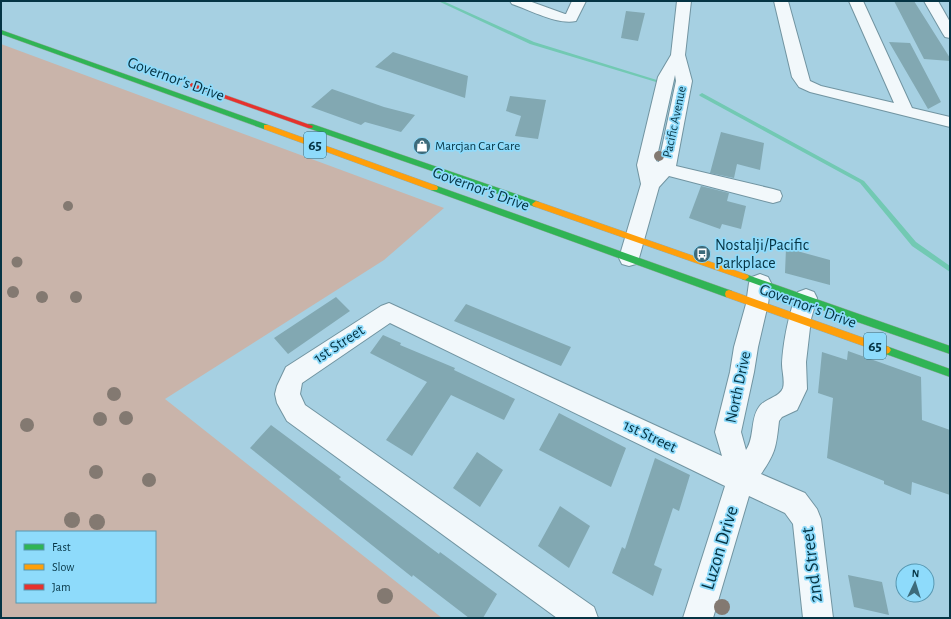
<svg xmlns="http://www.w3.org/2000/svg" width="951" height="619" font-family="'Alegreya Sans',sans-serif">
<rect width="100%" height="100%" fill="#a6d0e2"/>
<path fill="#c9b4aa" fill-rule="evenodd" d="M1 44 444 208 384 260 165 399 442 618H1ZM17 532H155V602H17Z"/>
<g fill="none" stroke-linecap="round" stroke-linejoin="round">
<path fill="#72c9b3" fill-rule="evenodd" d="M438 1H443L534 42 660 81 656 82 530 44Z
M702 93 864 181 916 242 950 266V272L912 246 860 183 700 96 699 95Z"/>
</g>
<path fill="#82a8b2" d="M894 1H914L950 58V61L924 59Z
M626 11 645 13 638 41 621 38Z
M889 42 910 43 941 102 928 109Z
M393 52 468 76 465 98 375 67Z
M332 89 384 107 415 115 401 132 365 122 361 125 311 107Z
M510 96 546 100 538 139 515 136 521 116 506 111Z
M721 132 764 143 760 170 737 164 734 178 710 173Z
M701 186 729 193 727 201 746 206 741 229 722 224 720 229 689 218Z
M786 248 830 260V285L785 273Z
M336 297 350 311 288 354 274 338Z
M466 304 571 347 561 366 454 321Z
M383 335 401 343 400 345 455 368 454 370 515 399 504 420 451 395 412 456 386 440 427 382 370 353Z
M848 351 921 377 922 420 950 430V495L912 482 911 495 884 484V481L827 458 833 398 818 393 822 352 847 360Z
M559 413 626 448 611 487 539 450Z
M271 425 341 477 339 479 400 525 439 554 440 552 497 594 483 618H469L413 575 412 577 250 448Z
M477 452 503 470 480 507 453 488Z
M655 458 690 475 679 511 673 508 654 565 662 569 653 596 612 573 622 547 625 549Z
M560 506 590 526 569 568 538 546Z
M848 575 882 582 889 615 854 607Z"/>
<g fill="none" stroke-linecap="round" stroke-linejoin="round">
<defs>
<path id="street" d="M510 1H529L565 14H566L572 1H586L576 21C557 25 530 10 512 4Z
M677 1H691L685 55 692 81 676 166 773 189 780 191 782 196 780 201 773 203 669 176 659 187 639 258 636 264 629 266 622 264 619 258 641 184 637 165 658 77 671 55ZM675 75 676 81 659 162 656 161Z
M774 1H788L810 81 821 86 894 103 849 1H863L912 108 950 117V127L810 92 799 87 792 77Z
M924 1H938L950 22V38L945 37 943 34Z
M760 274 768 277 771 283 768 304 758 347 754 372 741 432 746 450C755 437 750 419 759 407 765 398 779 398 783 388 785 381 782 371 782 364 783 343 789 310 798 292L806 289 814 292 817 298 811 319 806 362 807 389 797 410 782 417 779 421C776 447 776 452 761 474L805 493 817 509 821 519 833 618H803L793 524 785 513 749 496 713 618H683L725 486 390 323 302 383 300 394 305 405 594 607 598 618H557L287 421 277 403 275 394 277 386 286 367 381 306 389 303 722 456 715 432 730 372 734 347 746 304 749 283 752 277Z"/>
<path id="fast" d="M1 30 268 125 269 127 266 129H264L1 34Z
M308 124H312L539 202 540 204 536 207 533 206 308 128Z
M434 185 732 291 733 294 732 297H726L431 190V186Z
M745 274 950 346V354L820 309 803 301 742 279 741 277Z
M886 346 950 369V377L883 353 881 350 883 347Z"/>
<path id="slow" d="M264 125H268L437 186 438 188 437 190H431L264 129Z
M536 201 748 275 749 277 745 280 533 206 532 204Z
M729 290 889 347 891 350 889 353 886 354 726 297 725 294 726 291Z"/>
<path id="jam" d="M187 83H191L313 126 312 128H308L187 85Z"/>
</defs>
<use href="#street" stroke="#7194a1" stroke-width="2"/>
<use href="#fast" stroke="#96aba7" stroke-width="1"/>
<use href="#slow" stroke="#96aba7" stroke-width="1"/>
<use href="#jam" stroke="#96aba7" stroke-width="1"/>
<use href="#street" fill="#f2f8fb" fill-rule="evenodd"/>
<use href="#fast" fill="#30b455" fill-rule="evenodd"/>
<use href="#slow" fill="#ff9f0a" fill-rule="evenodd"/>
<use href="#jam" fill="#e5322d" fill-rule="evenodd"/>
</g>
<g fill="#837971">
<circle cx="659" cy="156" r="5"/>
<circle cx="68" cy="206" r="5"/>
<circle cx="17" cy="262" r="5.5"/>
<circle cx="13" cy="292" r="6"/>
<circle cx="42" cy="297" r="6"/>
<circle cx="76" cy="297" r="6"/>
<circle cx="114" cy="394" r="7"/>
<circle cx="126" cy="418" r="7"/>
<circle cx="100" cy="419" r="7"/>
<circle cx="27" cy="425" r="7"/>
<circle cx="96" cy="472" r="7"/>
<circle cx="149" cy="480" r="7"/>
<circle cx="72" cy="520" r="8"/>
<circle cx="97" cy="522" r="8"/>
<circle cx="385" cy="596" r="8"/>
<circle cx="722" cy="607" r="8"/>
</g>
<defs>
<symbol id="shop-disc" viewBox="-11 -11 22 22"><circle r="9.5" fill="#3d6b7b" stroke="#8edbfb"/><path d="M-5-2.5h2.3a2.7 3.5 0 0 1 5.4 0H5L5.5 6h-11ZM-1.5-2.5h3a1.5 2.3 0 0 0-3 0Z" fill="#fff"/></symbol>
<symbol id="bus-disc" viewBox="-11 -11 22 22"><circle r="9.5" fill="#3d6b7b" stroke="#8edbfb"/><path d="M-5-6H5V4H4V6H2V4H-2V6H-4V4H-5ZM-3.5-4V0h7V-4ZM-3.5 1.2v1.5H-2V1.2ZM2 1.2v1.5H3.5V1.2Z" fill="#fff"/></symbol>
</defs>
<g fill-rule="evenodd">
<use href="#shop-disc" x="412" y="136" width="20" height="20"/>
<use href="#bus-disc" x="692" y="244" width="20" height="20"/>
</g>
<g text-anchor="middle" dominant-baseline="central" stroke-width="3.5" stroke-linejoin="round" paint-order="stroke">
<g font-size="13" fill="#053444" stroke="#8edbfb">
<text transform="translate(675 122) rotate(-78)">Pacific Avenue</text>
</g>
<g font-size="13" fill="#053444" stroke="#8edbfb" text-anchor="start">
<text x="435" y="146">Marcjan Car Care</text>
</g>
<g fill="#8edbfb" stroke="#2e667b" stroke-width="1">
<rect x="304" y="132" width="22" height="26" rx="3"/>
<rect x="864" y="333" width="22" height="26" rx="3"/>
</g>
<g font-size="15" font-weight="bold" fill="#053444">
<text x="315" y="145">65</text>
<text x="875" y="346">65</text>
</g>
<g font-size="16" fill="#053444" stroke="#8edbfb">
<text transform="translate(176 79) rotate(20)">Governor's Drive</text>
<text transform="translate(481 189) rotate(20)">Governor's Drive</text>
<text transform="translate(808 306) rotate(20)">Governor's Drive</text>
<text transform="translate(339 344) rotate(-33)">1st Street</text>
<text transform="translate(738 387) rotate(-78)">North Drive</text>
<text transform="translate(650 436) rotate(25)">1st Street</text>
</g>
<g font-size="16" fill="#053444" stroke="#8edbfb" text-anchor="start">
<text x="715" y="245">Nostalji/Pacific<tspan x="715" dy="18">Parkplace</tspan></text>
</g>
<g font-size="19" fill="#053444" stroke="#8edbfb">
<text transform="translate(720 548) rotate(-73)">Luzon Drive</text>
<text transform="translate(812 565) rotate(-97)">2nd Street</text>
</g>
</g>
<rect width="951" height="619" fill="none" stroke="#053444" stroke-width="4"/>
<rect x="16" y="531" width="140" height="72" fill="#8edbfb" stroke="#5798b2"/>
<rect x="24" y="544" width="20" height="6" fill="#30b455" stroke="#5798b2"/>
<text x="52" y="551" font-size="12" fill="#053444">Fast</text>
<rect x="24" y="564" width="20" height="6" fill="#ff9f0a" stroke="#5798b2"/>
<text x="52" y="571" font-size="12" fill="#053444">Slow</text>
<rect x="24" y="584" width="20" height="6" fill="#e5322d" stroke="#5798b2"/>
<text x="52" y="591" font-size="12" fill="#053444">Jam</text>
<g transform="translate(915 583) rotate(4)"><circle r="19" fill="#8edbfb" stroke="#5798b2"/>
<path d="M0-3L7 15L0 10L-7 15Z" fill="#3d6b7b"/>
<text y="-6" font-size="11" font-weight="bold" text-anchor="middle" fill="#053444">N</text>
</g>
</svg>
